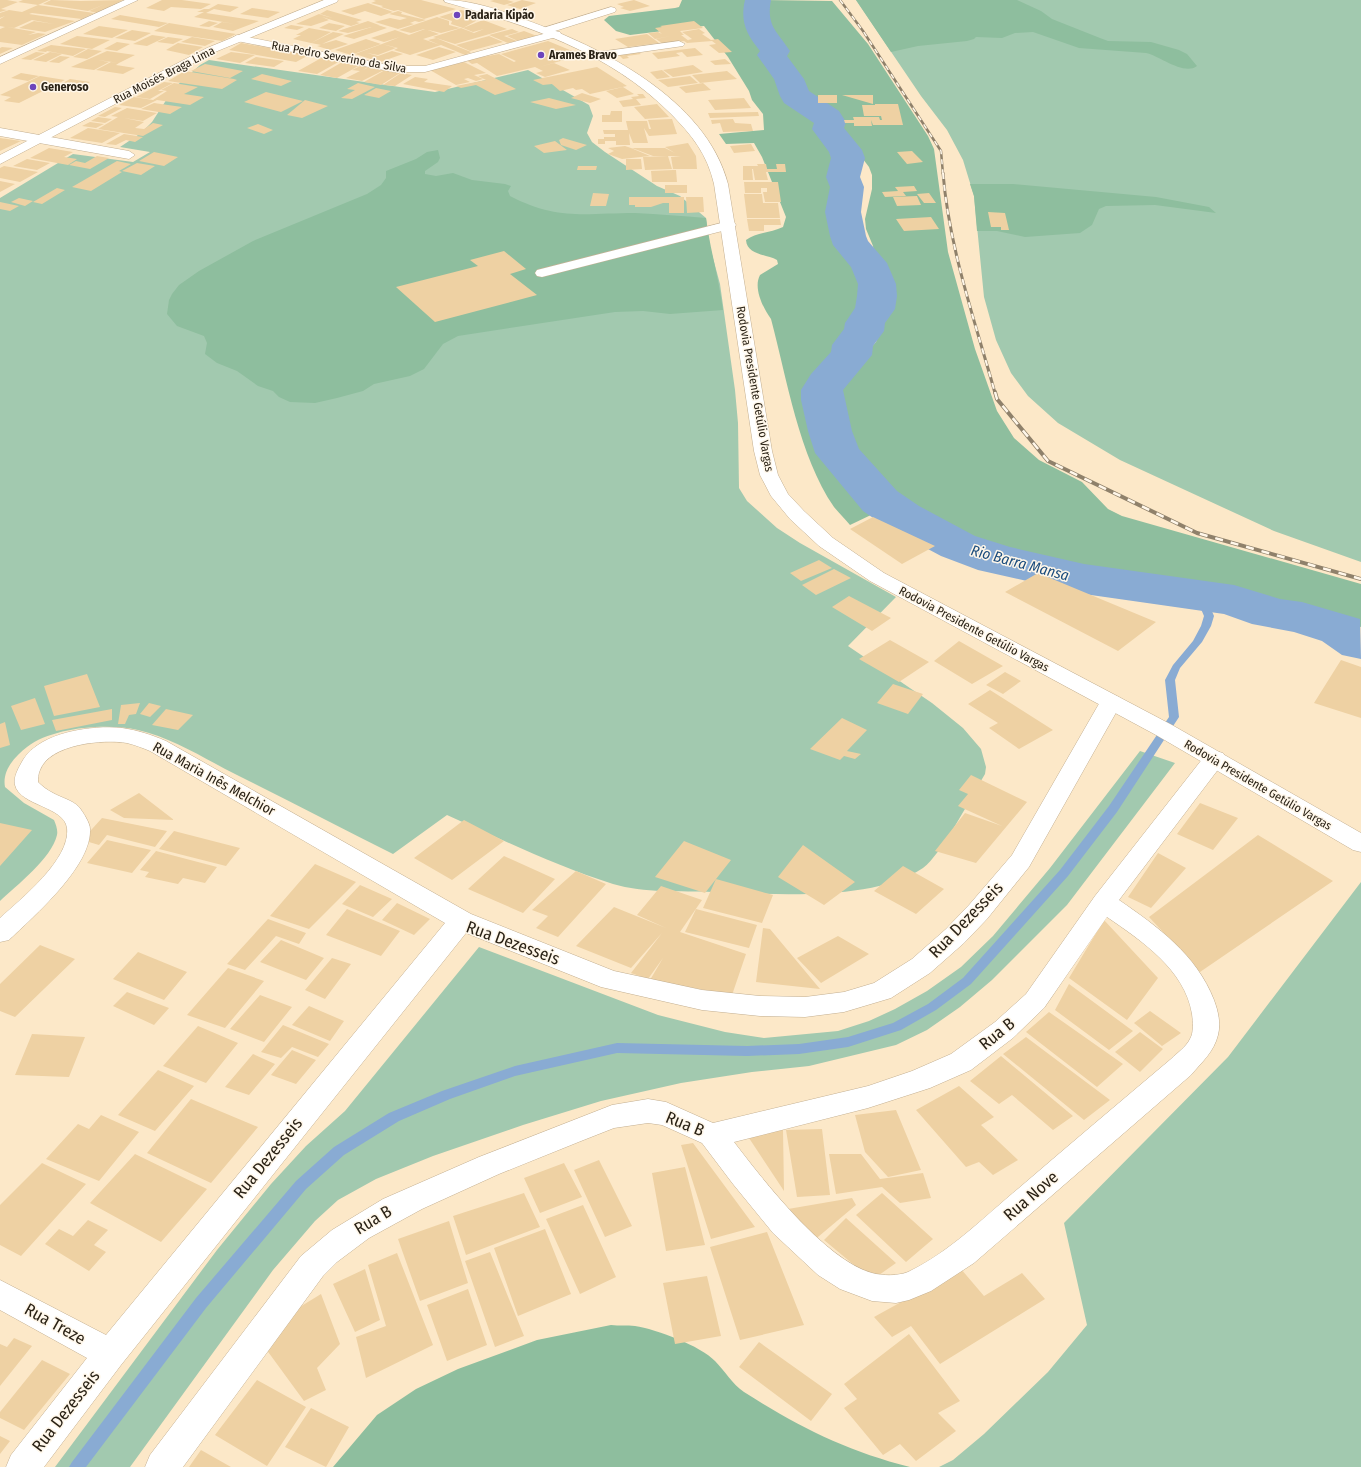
<svg xmlns="http://www.w3.org/2000/svg" width="1361" height="1467" font-family="'Fira Sans Condensed',sans-serif">
<rect width="100%" height="100%" fill="#fce8c8"/>
<path fill="#a2c9af" d="M856 0H1361V562L1274 531 1120 460 1058 423 1028 396 1011 373 996 340 984 297 974 196 963 160 947 130 921 96Z
M209 60 435 92 528 70 589 105 593 116 587 133 592 142 605 152 657 186 680 196 706 218 710 247 720 284 735 390 738 423 739 488 747 501 777 528 800 543 896 597 848 646 932 703 963 728 981 749 986 767 985 774C971 797 942 854 923 868 874 902 771 894 713 892 681 891 644 893 613 884 556 866 501 839 447 815L393 854C341 828 289 801 237 775 205 759 173 738 138 730 107 723 53 727 27 747 14 757 2 771 5 787L24 803 54 820C56 825 58 830 57 835 52 858 16 886 0 901V198L73 154 133 162 150 152 120 147 141 133 152 122 174 88 200 65Z
M1140 751 1175 763 1067 905 992 980 960 1007 927 1030 896 1045 809 1066 752 1072 681 1083 601 1101 523 1125 433 1156 376 1179 338 1200 315 1221 273 1270 130 1467H55L217 1250 271 1184 306 1146 345 1111 479 947 658 1015 725 1032 764 1038 838 1031 869 1021 895 1009 927 991 961 967 993 936 1050 868Z
M1361 882V1467H939L953 1460 984 1434 1048 1372 1087 1325 1064 1223 1228 1057Z"/>
<path fill="#8ebe9e" d="M682 0H747L751 6 744 11V14L793 100 802 108 820 117 819 130 831 154 834 167 836 188 833 216 835 235 839 246 866 283C868 309 846 333 833 354 825 366 813 382 810 397 808 410 813 425 818 438 841 492 885 514 933 543L873 514 850 525C845 519 839 513 834 507 799 456 787 379 771 319 763 308 753 288 760 275L778 264 777 260C766 254 747 255 746 240 756 232 771 233 783 227L786 217 762 157 754 143 726 144 719 134 764 130 763 114 752 100 749 91 728 57 704 26 630 35 616 31 604 20 609 16 675 8 679 7Z
M764 0 832 1 868 44 928 136 934 149 948 252 975 349 997 411 1014 438 1039 460 1082 482 1108 509 1122 516 1361 584V627L1247 600 992 546 936 527 912 511 890 491 856 452 837 417 833 404 835 394 843 380 876 342 892 304 890 286 883 277 875 260 873 246 866 229 865 219 872 189V175L869 167 850 142 839 118 805 100 799 82 787 71 778 58 782 50 781 47 773 42 775 34 764 15Z
M856 0H1017L1041 11 1052 19 1100 38 1108 41 1151 42 1179 50 1187 54 1197 66C1184 76 1160 56 1146 53L1079 48 1033 32 1015 33 1002 38 976 37 974 39 967 41 918 46 891 52Z
M438 150 440 158 438 162 425 171V174L436 176 453 173 472 180 505 184 511 186 508 191 510 196C558 221 585 213 635 213 659 214 682 216 706 218 710 249 719 279 723 310L670 314 643 311 615 312 458 336 443 344 424 369 410 376 374 384 363 391 337 398 315 403 290 402 279 397 273 391 258 386 237 371 217 363 205 354 207 343 204 336 177 326 167 314 169 300 172 294 179 285 199 271 253 241 367 194 381 185 386 178V171L416 159 427 152Z
M970 184H1013L1156 197 1209 207 1216 213 1155 205 1106 206 1099 209 1092 225 1080 233 1025 237 997 231H977L974 196Z
M611 1325C619 1326 627 1325 635 1326 656 1329 701 1346 715 1361 725 1371 732 1384 744 1392 799 1427 847 1451 910 1467H333L377 1415 416 1389 458 1369 537 1340Z"/>
<g fill="none" stroke-linecap="round" stroke-linejoin="round">
<path fill="#89abd3" fill-rule="evenodd" d="M1200 592 1205 595 1214 616 1211 626 1202 642 1180 668 1175 680 1179 717 1117 812 1068 876 971 984 936 1010 901 1030 848 1047 799 1054 747 1056 617 1053 515 1076 450 1099 399 1121 344 1155 306 1189 206 1308 86 1467H69L72 1462 196 1298 296 1181 334 1147 389 1113 442 1091 515 1066 617 1043 747 1046 799 1044 848 1037 893 1023 928 1004 963 978 1060 870 1109 806 1169 717 1165 680 1173 665 1193 641 1201 626 1204 616 1195 595Z"/>
<path fill="#89abd3" fill-rule="evenodd" d="M745 0H771C766 26 777 31 790 51L787 56 804 79 809 91 839 111 846 122 844 128 862 150 865 158 860 177 864 187 861 212 866 236 868 241 887 263 896 284 897 296 895 309 885 323 884 331 873 346 872 355 843 390 852 431 859 449 897 491 919 506 975 536 1010 547 1084 564 1234 585 1280 599 1302 602 1360 619 1361 659 1342 655 1322 641 1294 632 1252 624 1224 614 1084 594 978 570 941 556 885 526 863 511 815 453 808 431 801 400V390L811 374 831 352 832 345 844 329 845 323 855 308 857 296 858 284 851 267 833 245 830 236 825 212 830 187 826 177 831 158 829 152 812 129 814 123 784 103 780 96 774 79 757 55 760 51C746 34 740 21 745 0Z"/>
</g>
<path fill="#eed1a3" d="M0 0H7L18 2 1 9 7 10 0 12Z
M23 0H49L38 5 18 2Z
M51 0 81 1 123 0 97 13 89 11 105 4 88 11 43 4Z
M162 0H182L211 4 201 9 171 7 164 11 146 8Z
M373 0H421L456 9 424 19 398 10 394 11 381 7 383 6 371 3 376 1Z
M494 0H507L514 2 504 5 490 1Z
M522 0 536 3 520 9 507 5Z
M634 0 650 6 630 11 620 8 624 7 617 4Z
M368 3 393 12 381 16 365 11 353 15 341 11Z
M218 4 239 7 230 12 214 9 206 13 259 21 233 31 213 27 222 22 235 24 194 17 204 12H197L204 9H209Z
M38 5 94 13 82 19 32 13 29 14 75 21 45 32 19 28 34 21 54 24 32 20 14 28 7 27 36 32 28 35 38 33 46 34 22 45 0 42V33L14 35 0 33V29L5 27 0 26V19L5 16 0 18V13L9 10 22 12Z
M252 8 280 12 268 18 240 14Z
M327 10 362 20 356 22 360 23 351 26 322 17 329 20 311 26 296 24 319 14 325 16 333 18 320 14Z
M461 10 475 13 452 21 439 17Z
M398 11 402 12 401 14 426 20 419 22 415 21 410 23 414 24 398 29 375 22 390 18 400 20 407 18 389 14Z
M473 14 483 17 463 28 451 24 452 21Z
M120 15 168 23 159 27 111 19Z
M437 17 449 21V25L460 28 441 33 424 29 411 33 399 30Z
M483 20 507 29 455 44 433 37 461 28 474 33 484 29 473 32 463 28Z
M209 21 218 23 209 27 199 26Z
M368 21 379 25 348 33 338 31Z
M694 21 703 28 680 31 684 35H681L689 41 688 40 692 39 688 36 699 34 688 36 682 32 699 29 705 33 702 34 711 40 718 39 732 52 719 53 709 45 716 44 712 41 687 43 684 41 663 44 656 39 671 36 655 39 648 33 658 32 662 34 655 28 662 27 660 26Z
M169 23 236 34 222 41 154 31Z
M329 23 345 26 336 31 319 28Z
M291 25 304 27 297 30 284 28Z
M378 25 387 28 354 39 343 36Z
M99 26 128 30 112 38 83 34Z
M309 28 331 32 311 43 293 39 301 35H296Z
M425 29 439 34 423 39 440 45 428 40 436 38 471 52 465 55 441 45 410 55 394 50 398 48 382 44 400 37 384 42 371 38 395 30 409 35Z
M512 29 519 32 504 36 517 41 508 43 489 35Z
M132 30 151 33 135 41 115 38Z
M524 31 537 36 518 41 507 36Z
M333 32 344 34 322 44 336 40 348 44 330 50 317 46 321 45 311 43Z
M647 34 659 43 628 47 615 39Z
M152 35 166 37 147 46 133 44Z
M77 36 110 40 92 49 60 44Z
M489 36 503 42 470 51 456 45Z
M168 37 183 39 173 44 157 42Z
M192 37 215 41 205 46 181 42Z
M366 39 381 44 351 55 335 50Z
M548 41 582 55 539 67 554 63 570 70 545 77 536 73 543 71 535 67 497 76 477 63 472 64 466 60 499 54 514 62 516 61 501 54Z
M117 42 130 44 117 51 104 49Z
M178 43 203 47 189 55 166 50Z
M241 43 309 55 296 62 229 50Z
M382 44 396 48 378 55 367 53 378 56 392 51 403 54 380 62 355 54Z
M51 45 86 49 73 56 47 51 46 52 37 51Z
M2 47 13 48 0 54V48Z
M439 47 456 52 433 60 416 55Z
M695 48 703 55 687 57 682 52 676 53 680 56 658 59 652 53Z
M88 49 102 51 87 59 73 57Z
M107 51 135 55 119 63 98 60 109 62 94 70 71 67Z
M36 52 45 53 31 60 21 59Z
M50 52 62 54 46 62 33 60Z
M231 52 255 55 240 63 216 59Z
M638 52 641 54 627 56 629 58 623 59 618 54Z
M60 56 70 57 59 63 49 62Z
M256 57 284 61 274 67 245 63Z
M323 57 342 60 317 74 298 71Z
M725 59 731 64 715 65 710 61Z
M344 61 362 64 337 78 320 75Z
M111 62 119 63 116 65 135 68 123 74 96 70Z
M464 62 486 73 474 75 483 79 476 81 468 78 464 79 470 82 456 85 430 70Z
M205 64 243 71 230 78 191 71Z
M362 65 369 66 363 70 369 67 384 70 362 81 346 78 360 71 352 70Z
M693 65 703 72 673 77 663 70Z
M597 67 627 86 590 94 582 89 576 90 573 88 560 91 552 84 543 85 533 80Z
M385 70 400 73 381 85 364 82Z
M662 70 670 77 657 79 650 72Z
M185 71 234 79 237 80 222 89 168 81Z
M727 71 737 79 700 83 692 75Z
M21 73 39 76 28 81 11 78Z
M401 73 412 75 395 86 383 85Z
M262 74 292 81 281 86 251 79Z
M487 74 516 89 495 95 476 85 461 88 456 86 486 80 478 76Z
M40 76 65 80 19 103 4 101 11 97 0 95Z
M690 76 698 83 668 87 658 80Z
M415 77 428 79 424 82 452 86 444 92 403 84Z
M70 79 90 82 79 88 59 85Z
M164 82 173 83 158 91H164L150 99 136 97Z
M174 83 198 87 184 94 204 97 190 105 157 100 141 108 119 105 134 97 153 100 167 91 161 90Z
M358 83 375 87 352 99 341 98 355 90 347 89Z
M703 83 711 90 686 93 679 87Z
M623 87 634 94 617 98 606 91Z
M376 88 391 91 379 98 364 95Z
M266 92 303 101 281 112 244 102Z
M582 93 601 99 590 103 571 98Z
M637 94H643L646 98 636 99 641 105 623 107 619 101 633 99 631 97 639 96Z
M818 95H837V103H818Z
M842 95H873V104Z
M549 98 576 105 556 109 530 102Z
M744 98 751 108 715 110 708 100Z
M305 100 328 106 302 118 287 115Z
M154 103 182 107 170 114 141 109Z
M657 104 669 117 645 119 634 107Z
M875 104H898L903 125H873L871 120H854L853 117H879L880 120H882L881 116H864L862 105H875Z
M115 107 122 108 105 117 98 116Z
M127 108 157 113 143 121 124 118 144 122 135 128 144 129 153 123 163 125 143 136 98 129 118 117 111 116Z
M611 111H622V122H602V115H610Z
M758 112 759 116 710 118 708 113Z
M98 117 112 119 105 123 91 121Z
M672 119 677 134 649 136 644 128 648 143H633L629 133 630 145H616V141H605V144H598V139H604V137H615V134H604L603 130H628L626 121H647L649 129H651L648 120Z
M733 119 735 123 751 124 753 131 723 132 720 123 712 124 711 120Z
M844 120H871L872 126H854V123H845Z
M90 122 104 124 96 128 82 126Z
M258 124 273 130 264 134 247 128Z
M88 128 120 133 102 143 70 138Z
M124 134 143 137 135 142 126 140 116 145 106 144Z
M0 138 21 141 0 151Z
M563 138 587 145 576 150 561 145 559 140Z
M555 141 567 150 544 153 534 146Z
M688 143 696 156 697 169H673L671 157 681 156H653L632 148H665L675 153 665 147Z
M751 144 755 151 734 153 730 146Z
M625 146 631 148 650 156 622 159 608 154 614 151 608 148Z
M49 148 73 152 64 157 77 159 68 165 30 158Z
M912 151 923 162 907 164 897 152Z
M154 152 178 157 164 166 139 161Z
M97 156 109 158 90 169 69 165 76 161 85 163Z
M668 156 672 169 645 170 643 157Z
M27 159 50 163 37 170 13 166Z
M626 159H641L642 169 626 170Z
M117 161 131 164 119 171 122 172 91 191 72 187Z
M137 163 155 166 141 175 122 171Z
M757 164H766L767 169H777L776 164H785L786 172H766L768 180H755L753 169H752L753 180H743V166H758Z
M4 166 38 172 20 182 0 178V168Z
M578 166H597L596 170H577Z
M673 170H676L677 182H652L651 171Z
M0 181 15 184 0 192Z
M744 182H778L781 202H765L763 192H767V188H761V193H745Z
M665 185H687V193H665Z
M914 186 917 191 903 192 906 196 885 197 882 192 898 191 895 187Z
M57 188 65 190 42 204 33 202Z
M593 193 609 194 606 206H590Z
M929 193 936 203H924L917 194Z
M744 194H762L763 203H778L780 218H747Z
M917 196 921 205 897 206 893 197Z
M629 197H684V213H669V203H663L651 207H635V205H629Z
M686 197H703L704 212 687 213Z
M19 198 33 201 25 206 11 202Z
M0 202 19 206 10 211 0 209Z
M988 212 1005 213 1009 230H1001V227H991Z
M931 217 939 229 904 231 896 219Z
M747 219H780L781 225H764V231H749Z
M504 251 526 269 510 274 537 295 435 322 396 287 478 266 470 260Z
M873 517 935 546 902 564 850 529Z
M819 560 832 568 801 581 790 573Z
M834 569 851 578 816 595 802 585Z
M1038 573 1156 622 1118 651 1005 592Z
M849 596 891 618 872 631 832 607Z
M890 640 929 662 899 682 859 659Z
M959 641 1003 666 972 684 934 661Z
M1341 660 1361 667V718L1314 703Z
M1005 672 1021 681 1003 694 986 685Z
M87 674 100 707 54 716 44 686Z
M893 684 923 694 908 714 877 703Z
M990 690 1053 730 1019 749 989 728 998 723 968 704Z
M35 698 45 724 21 730 11 706Z
M140 703 136 714 129 715 125 724H118L121 705Z
M149 703 161 706 150 717 140 714Z
M112 709V720L56 731 52 720Z
M166 709 193 715 178 730 152 725Z
M842 718 867 730 847 751 861 754 855 759 844 756 840 760 810 749Z
M5 722 10 745 0 748V724Z
M971 775 1027 802 976 863 935 851 965 813 1002 826 958 806 968 794 959 790Z
M139 793 174 820 124 818 110 810Z
M1200 803 1238 818 1213 850 1177 834Z
M102 818 167 831 155 847 107 835 99 845 82 840Z
M464 820 504 841 452 880 414 858Z
M0 823 32 830 0 866Z
M174 831 240 848 226 866 159 849Z
M1258 835 1333 881 1200 972 1149 917Z
M107 840 151 850 132 873 87 863Z
M684 841 731 860 705 893 655 877Z
M803 845 855 882 824 905 778 877Z
M156 851 217 867 205 883 183 878 178 884 145 877 149 872 140 870Z
M1158 853 1186 868 1151 908 1128 897Z
M504 856 555 879 523 913 468 889Z
M315 864 356 882 309 929 270 916Z
M903 866 944 889 916 914 874 891Z
M576 871 606 884 558 937 536 928 548 916 532 910Z
M716 879 773 895 762 923 703 908Z
M360 885 392 899 373 917 342 904Z
M661 886 702 900 680 932 746 954 732 995 650 980 663 958 648 979 631 973 662 933 631 968 576 946 614 907 666 928 637 915Z
M397 903 430 919 414 935 382 920Z
M347 909 400 931 381 956 326 935Z
M696 909 757 925 749 948 685 932Z
M268 919 306 933 299 944 276 936 245 970 227 964Z
M1104 920 1158 978 1127 1020 1069 978Z
M763 928 770 929 820 989 756 982Z
M838 936 869 954 821 983 797 958Z
M281 940 324 958 306 980 260 962Z
M40 945 75 959 15 1017 0 1011V984Z
M138 952 187 972 164 1000 113 979Z
M332 958 351 964 325 999 305 990Z
M228 968 264 981 225 1028 187 1015Z
M1069 984 1133 1031 1109 1050 1055 1010Z
M127 992 169 1008 154 1025 113 1006Z
M260 995 292 1007 264 1042 230 1029Z
M309 1006 344 1021 330 1041 292 1025Z
M1150 1011 1181 1033 1162 1046 1134 1023Z
M1049 1012 1123 1064 1097 1087 1026 1032Z
M283 1025 329 1044 318 1057 292 1047 281 1058 261 1052Z
M198 1026 238 1043 206 1083 163 1066Z
M1140 1032 1163 1049 1140 1072 1115 1052Z
M32 1034 85 1037 69 1077 15 1075Z
M1026 1037 1110 1100 1084 1120 1003 1054Z
M292 1050 316 1060 296 1084 271 1075Z
M253 1054 275 1064 249 1095 225 1087Z
M1001 1056 1073 1116 1053 1130 1012 1095 999 1104 970 1081Z
M158 1070 194 1086 155 1131 118 1115Z
M959 1086 994 1117 981 1125 1018 1160 993 1175 979 1162 966 1167 916 1110Z
M191 1099 258 1127 211 1183 147 1153Z
M896 1110 921 1170 888 1177 865 1152 855 1115Z
M101 1115 139 1132 99 1181 46 1159 78 1124 89 1129Z
M822 1129 830 1195 797 1197 786 1130Z
M783 1130 784 1191 747 1135Z
M693 1143 755 1227 711 1239 681 1145Z
M135 1154 207 1189 161 1242 90 1203Z
M829 1154H861L880 1179 923 1173 931 1198 900 1203 882 1187 836 1194Z
M599 1160 632 1226 605 1237 574 1170Z
M42 1163 86 1184 21 1256 0 1245V1205Z
M564 1163 582 1197 540 1213 524 1178Z
M685 1167 705 1245 666 1251 652 1173Z
M524 1193 540 1227 466 1255 453 1216Z
M882 1193 933 1239 906 1262 856 1215Z
M852 1198 856 1205 812 1242 788 1209Z
M583 1205 616 1277 580 1294 546 1219Z
M846 1218 896 1263 872 1280 824 1240Z
M88 1220 108 1230 94 1245 106 1252 89 1271 45 1244 59 1229 73 1236Z
M449 1221 468 1283 420 1301 398 1239Z
M545 1229 571 1294 518 1316 494 1248Z
M767 1232 804 1325 740 1340 710 1247Z
M490 1252 524 1336 495 1347 465 1261Z
M397 1253 433 1345 366 1378 356 1337 386 1326 368 1265Z
M365 1269 380 1320 355 1332 333 1284Z
M961 1269 984 1296 1022 1273 1045 1299 940 1364 911 1326 892 1337 874 1317Z
M707 1276 721 1336 675 1344 663 1283Z
M468 1289 487 1345 447 1361 427 1305Z
M321 1294 340 1344 317 1368 326 1390 304 1401 266 1349 290 1313Z
M909 1334 960 1401 938 1413 956 1431 916 1461 900 1444 883 1455 844 1408 857 1399 844 1384Z
M14 1338 32 1346 0 1386V1344L7 1347Z
M759 1342 832 1394 811 1421 739 1367Z
M42 1360 70 1374 24 1430 0 1418V1412Z
M257 1380 306 1407 267 1466 215 1435Z
M311 1408 349 1427 326 1467 285 1447Z
M0 1436 10 1441 0 1454Z
M201 1450 231 1467H189Z"/>
<g fill="none" stroke-linecap="round" stroke-linejoin="round">
<defs>
<path id="street" d="M125 0H138L0 64V57Z
M611 7 615 8 616 10 615 12 555 31 560 32 561 34 560 36 425 72H394L237 41 232 38 237 35 394 66H425L547 33 542 30 543 28Z
M679 41 685 44 683 46 599 58 593 55 599 52Z
M0 128 129 151 135 155 129 159 0 136Z
M729 221 734 222 736 225 734 228 542 277 537 276 535 273 537 270Z
M1111 695 1119 697 1122 702 1029 867 987 919 964 943 930 973 891 998 844 1012 805 1017 760 1016 702 1010 601 987 466 933 121 1365 44 1467H6L11 1455 87 1358 0 1310V1280L106 1335 445 923 150 751C143 748 135 745 127 743 103 739 50 744 40 770 38 774 38 779 38 782 42 786 47 790 53 793 62 798 72 800 79 807 83 812 90 823 90 829 92 866 34 916 9 940L0 942V918C21 899 71 859 67 828 64 806 20 806 15 785 13 777 19 767 23 760 40 732 92 725 122 728 137 730 152 735 166 741L471 914 614 971 702 990 760 996 805 997 844 992 874 983 912 959 946 929 969 905 1012 855 1100 702 1103 697Z
M1215 751 1223 753 1226 758 1223 763 1119 900C1158 927 1196 954 1214 1000 1218 1011 1221 1023 1218 1035 1214 1052 1201 1063 1191 1075L974 1263 931 1291 909 1300 896 1303 872 1301 840 1289 818 1275 773 1233 733 1184 702 1143 662 1125 648 1123 614 1128 581 1141 499 1174 422 1209 369 1238 337 1262 323 1276 183 1467H145L150 1455 301 1256 332 1230 383 1199 479 1157 612 1105 648 1099 666 1102 713 1123 868 1086 912 1071 951 1054 995 1022 1026 994 1095 896 1207 753ZM1107 917C1142 941 1185 970 1192 1014 1193 1022 1194 1032 1190 1039 1186 1047 1177 1053 1171 1059 1120 1102 1069 1145 1019 1188 984 1217 950 1252 908 1272 898 1276 883 1276 872 1273 825 1260 763 1180 734 1142L868 1108 930 1088 971 1070 1013 1038 1044 1008Z"/>
<path id="secondary" d="M324 0H338L337 2 215 52 0 164V155L207 48Z"/>
<path id="primary" d="M444 0C472 0 500 10 526 20 601 47 706 99 728 184L772 451 778 475 788 494 804 511 833 538 884 573 1172 725 1361 833V852L1353 850 1156 735 870 581 819 546 790 519 771 496 760 475 754 451 714 184C707 154 692 135 670 113 609 52 527 25 445 2Z"/>
</defs>
<use href="#street" stroke="#c3af91" stroke-width="1"/>
<use href="#secondary" stroke="#c3af91" stroke-width="1"/>
<use href="#primary" stroke="#c3af91" stroke-width="1"/>
<use href="#street" fill="#fff" fill-rule="evenodd"/>
<use href="#secondary" fill="#fff" fill-rule="evenodd"/>
<use href="#primary" fill="#fff" fill-rule="evenodd"/>
<defs>
<path id="rail-far2" d="M840 0 863 31 941 151 943 174"/>
<path id="rail-far1" d="M943 173C949 248 975 321 995 393"/>
<path id="rail" d="M995 392 997 399 1048 461 1197 533 1361 579"/>
</defs>
<use href="#rail-far2" stroke="#8f816b" stroke-width="2.5"/>
<use href="#rail-far1" stroke="#8f816b" stroke-width="3"/>
<use href="#rail" stroke="#8f816b" stroke-width="4"/>
<use href="#rail-far2" stroke="#fff7ea" stroke-width="1.5" stroke-dasharray="5" stroke-linecap="butt"/>
<use href="#rail-far1" stroke="#fff7ea" stroke-width="2" stroke-dasharray="6" stroke-linecap="butt"/>
<use href="#rail" stroke="#fff7ea" stroke-width="2.5" stroke-dasharray="8" stroke-linecap="butt"/>
</g>
<g fill="#6d44bc" stroke="#fff7ea" stroke-width="1.5">
<circle cx="457" cy="15" r="4"/>
<circle cx="541" cy="55" r="4"/>
<circle cx="33" cy="87" r="4"/>
</g>
<g text-anchor="middle" dominant-baseline="central" stroke-width="3" stroke-linejoin="round" paint-order="stroke">
<g font-size="12" font-weight="bold" fill="#2a2216" stroke="#fff7ea" text-anchor="start">
<text x="465" y="15">Padaria Kipão</text>
<text x="549" y="55">Arames Bravo</text>
<text x="41" y="87">Generoso</text>
</g>
<g font-size="12" fill="#2a2216" stroke="#fff7ea">
<text transform="translate(339 57) rotate(10)">Rua Pedro Severino da Silva</text>
<text transform="translate(164 75) rotate(-27)">Rua Moisés Braga Lima</text>
<text transform="translate(755 389) rotate(80)">Rodovia Presidente Getúlio Vargas</text>
<text transform="translate(974 629) rotate(28)">Rodovia Presidente Getúlio Vargas</text>
<text transform="translate(1258 785) rotate(30)">Rodovia Presidente Getúlio Vargas</text>
</g>
<g font-size="14" fill="#2a2216" stroke="#fff7ea">
<text transform="translate(214 779) rotate(29)">Rua Maria Inês Melchior</text>
</g>
<g font-size="15" font-style="italic" fill="#1b4c7d" stroke="#fff7ea">
<text transform="translate(1020 563) rotate(15)">Rio Barra Mansa</text>
</g>
<g font-size="17" fill="#2a2216" stroke="#fff7ea">
<text transform="translate(966 920) rotate(-46)">Rua Dezesseis</text>
<text transform="translate(513 943) rotate(20)">Rua Dezesseis</text>
<text transform="translate(997 1034) rotate(-39)">Rua B</text>
<text transform="translate(685 1124) rotate(22)">Rua B</text>
<text transform="translate(268 1158) rotate(-51)">Rua Dezesseis</text>
<text transform="translate(1031 1196) rotate(-41)">Rua Nove</text>
<text transform="translate(373 1220) rotate(-31)">Rua B</text>
<text transform="translate(55 1324) rotate(29)">Rua Treze</text>
<text transform="translate(66 1411) rotate(-52)">Rua Dezesseis</text>
</g>
</g>
</svg>
